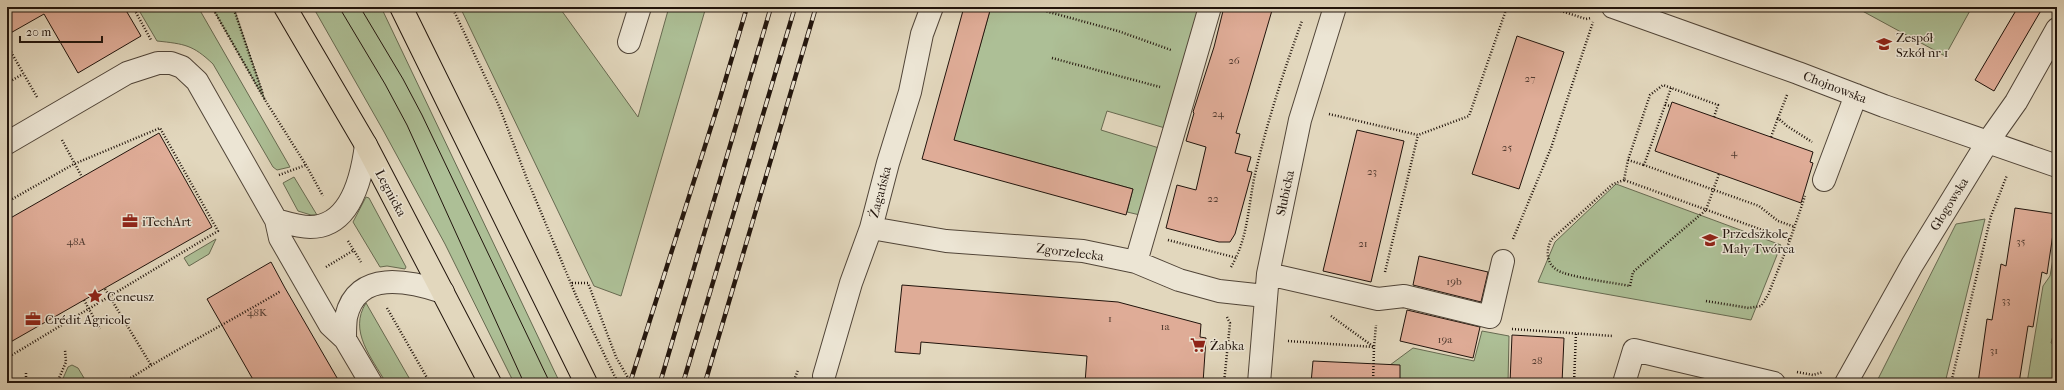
<svg xmlns="http://www.w3.org/2000/svg" width="2064" height="390" font-family="'IM FELL French Canon',serif">
<rect width="100%" height="100%" fill="#e2d7bd"/>
<filter id="stains"><feTurbulence type="fractalNoise" baseFrequency=".005" numOctaves="4"/><feColorMatrix values="0 0 0 0 .2 0 0 0 0 .09 0 0 0 0 .02 0 0 0 .5 -.17"/></filter>
<radialGradient id="worn" r=".72"><stop offset=".6" stop-color="#630" stop-opacity="0"/><stop offset="1" stop-color="#630" stop-opacity=".3"/></radialGradient>
<path fill="#adbf96" stroke="#676a51" d="M137 7H198L290 167 277 170 273 167 213 64C193 45 185 44 157 41Z
M212 7H233L235 11 265 100Z
M313 7H381L560 383H514L445 244 383 130Z
M460 7H559L638 117 669 7H706L621 296 594 286Z
M991 7H1202L1165 128 1107 111 1101 130 1159 148 1140 215 1127 212 1133 189 953 140Z
M1855 7H1972L1945 56Z
M294 177 317 215H311L298 211 283 183Z
M1616 184 1781 245 1751 320 1538 282 1555 242Z
M366 197 369 198 406 267 405 269 387 266 380 267 353 222Z
M1985 219 1945 383H1876L1956 224Z
M2057 236V321L2051 343 2057 345V383H2027L2043 286 2050 276Z
M216 239 209 254 189 266 184 258Z
M366 303 412 383H386C372 358 348 331 366 303Z
M1482 331 1509 336 1508 383H1389L1390 365 1413 348 1474 361Z
M72 365 78 368 87 383H61L68 367Z"/>
<path fill="#dfac97" stroke="#21140c" d="M7 7H124L141 36 78 73 44 14 7 35Z
M964 7H991L954 140 1133 189 1126 215 922 159Z
M1224 7H1273L1236 133 1240 134 1235 153 1251 157 1247 171 1252 172 1235 234 1230 242H1219L1166 228 1177 185 1196 190 1206 147 1186 141 1194 113 1193 112 1214 47Z
M2018 7H2043L1994 91 1975 80Z
M1517 36 1564 52 1519 189 1472 174Z
M1672 102 1813 152 1810 162 1813 163 1801 203 1655 151Z
M1357 130 1404 141 1371 282 1323 271Z
M159 133 212 227 7 344V220Z
M2015 208 2056 214 2047 274 2042 272 2033 327 2028 326 2019 383H1978L1987 319 1992 320 2001 264 2006 266Z
M1419 256 1488 272 1481 302 1413 285Z
M271 262 285 288 340 383H255L207 299Z
M902 285 1118 302 1201 324 1200 337 1206 338 1203 383H1085L1087 356 921 342 920 354 895 352Z
M1407 310 1480 327 1473 358 1400 341Z
M1512 335 1564 338 1562 383H1510Z
M1313 361 1400 365V383H1311Z"/>
<g fill="none" stroke-linecap="round" stroke-linejoin="round">
<defs>
<path id="minor" d="M1613 7 1798 73 1884 106 2057 166
M629 42 640 7
M7 143 127 73 158 63H171L182 67 197 81 276 220 280 238 330 325 345 339 371 383
M1824 180 1856 95
M276 220C287 223 299 227 310 227 351 227 362 176 366 145
M871 228 946 241 1083 251 1136 262 1179 280 1219 291 1265 296
M1136 262 1210 7
M1268 274 1378 299 1404 296 1490 317 1503 261
M345 339C345 332 345 324 346 317 357 269 409 281 443 292
M824 376 851 283 871 228 888 163 910 92 922 34 932 7
M1259 383 1268 274 1300 120 1335 7
M1624 383 1634 350 1774 383
M1846 383 1912 265 1987 143 2016 102 2057 29"/>
<path id="major" d="M285 7 366 145 490 383
M401 7 586 383"/>
</defs>
<use href="#minor" stroke="#514538" stroke-width="24"/>
<use href="#major" stroke="#21140c" stroke-width="24"/>
<path stroke="#21140c" stroke-width="2.5" stroke-dasharray="1 2" stroke-linecap="butt" d="M133 7 151 40
M212 7 265 100 306 165 323 196
M233 7 263 94
M452 7 499 106 527 179 577 298 618 383
M1549 7 1586 19 1591 18
M1038 9 1118 31 1171 50
M11 52 37 97
M1052 58 1160 87
M7 83 23 74
M1671 88 1644 165 1759 206 1778 221 1795 227
M1787 95 1778 118 1787 126 1812 142
M1665 105 1670 106
M1329 114 1418 135 1469 116 1507 7
M1714 117 1718 105 1663 85 1650 95 1628 160 1624 180 1790 240 1805 196
M1771 137 1778 118
M62 140 82 177
M1628 160 1644 165
M279 175 306 165
M1624 180 1613 184 1551 240C1546 251 1546 263 1557 270 1567 277 1616 283 1630 286L1633 272 1706 210 1719 174
M7 202 74 164 160 128 218 231 7 358
M1513 239 1551 148 1593 22
M1168 240 1237 258
M348 241 361 262
M326 267 354 250
M1231 267C1249 237 1248 203 1256 170 1268 119 1284 70 1302 21
M1385 272 1418 135
M572 283H588L616 357 631 383
M105 289 151 365
M84 300 100 329
M1706 301 1749 308 1761 306 1768 295 1790 240
M387 308 430 383
M1331 316 1374 347 1373 383
M1512 329 1613 336
M1288 341 1374 347 1376 325
M1797 372 1813 375 1823 372
M26 383V373
M57 383 66 362 65 350
M123 383C174 350 229 322 281 291
M793 383 798 370
M1224 383 1230 323 1227 317
M1574 383 1576 333
M1951 383 1991 216 2007 175"/>
<use href="#minor" stroke="#ece5d4" stroke-width="22"/>
<use href="#major" stroke="#e2d7bd" stroke-width="22"/>
<path stroke="#21140c" stroke-width="1" d="M339 7 385 84 407 125 524 383
M360 7 403 79 422 115 550 383"/>
<defs>
<path id="rail" d="M630 383 718 105 747 7
M660 383 771 7
M683 383 795 7
M705 383 816 7"/>
</defs>
<use href="#rail" stroke="#21140c" stroke-width="4.5"/>
<use href="#rail" stroke="#ece5d4" stroke-width="3" stroke-dasharray="9" stroke-linecap="butt"/>
</g>
<defs>
<symbol id="school-bare" viewBox="-9 -9 18 18"><path d="M0-5L7-2L0 1L-7-2ZM-4 1L0 2.5L4 1V4Q0 6-4 4Z" fill="#8f2418" stroke="#ece5d4" stroke-width="2.5" paint-order="stroke"/></symbol>
<symbol id="office-bare" viewBox="-9 -9 18 18"><path d="M-6-3h4V-5.5h4V-3h4V5H-6ZM-1-4.5V-3h2v-1.5ZM-6 0V1H6V0Z" fill="#8f2418" stroke="#ece5d4" stroke-width="2.5" paint-order="stroke"/></symbol>
<symbol id="sight-bare" viewBox="-9 -9 18 18"><path d="M0-6L1.8-2.2L6-1.7L2.9 1.2L3.7 5.4L0 3.3L-3.7 5.4L-2.9 1.2L-6-1.7L-1.8-2.2Z" fill="#8f2418" stroke="#ece5d4" stroke-width="2.5" paint-order="stroke"/></symbol>
<symbol id="supermarket-bare" viewBox="-9 -9 18 18"><path d="M-6-5.5h2.5l.6 2H6L4.5 2H-2.5L-4.4-4H-6ZM-1.5 3.2a1.3 1.3 0 1 0 .1 0ZM3 3.2a1.3 1.3 0 1 0 .1 0Z" fill="#8f2418" stroke="#ece5d4" stroke-width="2.5" paint-order="stroke"/></symbol>
</defs>
<g fill-rule="evenodd">
<use href="#school-bare" x="1873" y="33" width="22" height="22"/>
<use href="#office-bare" x="119" y="210" width="22" height="22"/>
<use href="#school-bare" x="1699" y="229" width="22" height="22"/>
<use href="#sight-bare" x="84" y="285" width="22" height="22"/>
<use href="#office-bare" x="22" y="308" width="22" height="22"/>
<use href="#supermarket-bare" x="1187" y="334" width="22" height="22"/>
</g>
<g text-anchor="middle" dominant-baseline="central" stroke-width="3" stroke-linejoin="round" paint-order="stroke">
<g font-size="11" fill="#503a2f">
<text x="1234" y="60">26</text>
<text x="1530" y="78">27</text>
<text x="1218" y="113">24</text>
<text x="1507" y="147">25</text>
<text x="1734" y="152">4</text>
<text x="1372" y="171">23</text>
<text x="1213" y="198">22</text>
<text x="76" y="241">48A</text>
<text x="2021" y="241">35</text>
<text x="1363" y="243">21</text>
<text x="1454" y="281">19b</text>
<text x="2006" y="300">33</text>
<text x="257" y="312">48K</text>
<text x="1110" y="318">1</text>
<text x="1165" y="326">1a</text>
<text x="1445" y="339">19a</text>
<text x="1994" y="350">31</text>
<text x="1537" y="360">28</text>
</g>
<g font-size="13" fill="#21140c" stroke="#ece5d4" text-anchor="start">
<text x="1896" y="37">Zespół<tspan x="1896" dy="15">Szkół nr 1</tspan></text>
<text x="142" y="221">iTechArt</text>
<text x="1722" y="233">Przedszkole<tspan x="1722" dy="15">Mały Twórca</tspan></text>
<text x="107" y="296">Ceneusz</text>
<text x="45" y="319">Crédit Agricole</text>
<text x="1210" y="345">Żabka</text>
</g>
<g font-size="13" fill="#21140c" stroke="#ece5d4">
<text transform="translate(1835 87) rotate(21)">Chojnowska</text>
<text transform="translate(880 192) rotate(-75)">Żagańska</text>
<text transform="translate(391 193) rotate(62)">Legnicka</text>
<text transform="translate(1285 193) rotate(-78)">Słubicka</text>
<text transform="translate(1949 204) rotate(-58)">Głogowska</text>
<text transform="translate(1070 252) rotate(7)">Zgorzelecka</text>
</g>
</g>
<rect width="2064" height="390" fill="none" stroke="#e2d7bd" stroke-width="24"/>
<rect x="8" y="8" width="2048" height="374" fill="none" stroke="#21140c" stroke-width="2"/>
<rect x="12" y="12" width="2040" height="366" fill="none" stroke="#21140c"/>
<path d="M20 36v6h82v-6" fill="none" stroke="#21140c" stroke-width="2"/>
<text x="26" y="36" font-size="12" fill="#21140c" stroke="#ece5d4" stroke-width="3" paint-order="stroke">20 m</text>
<rect width="100%" height="100%" filter="url(#stains)"/>
<rect width="100%" height="100%" fill="url(#worn)"/>
</svg>
